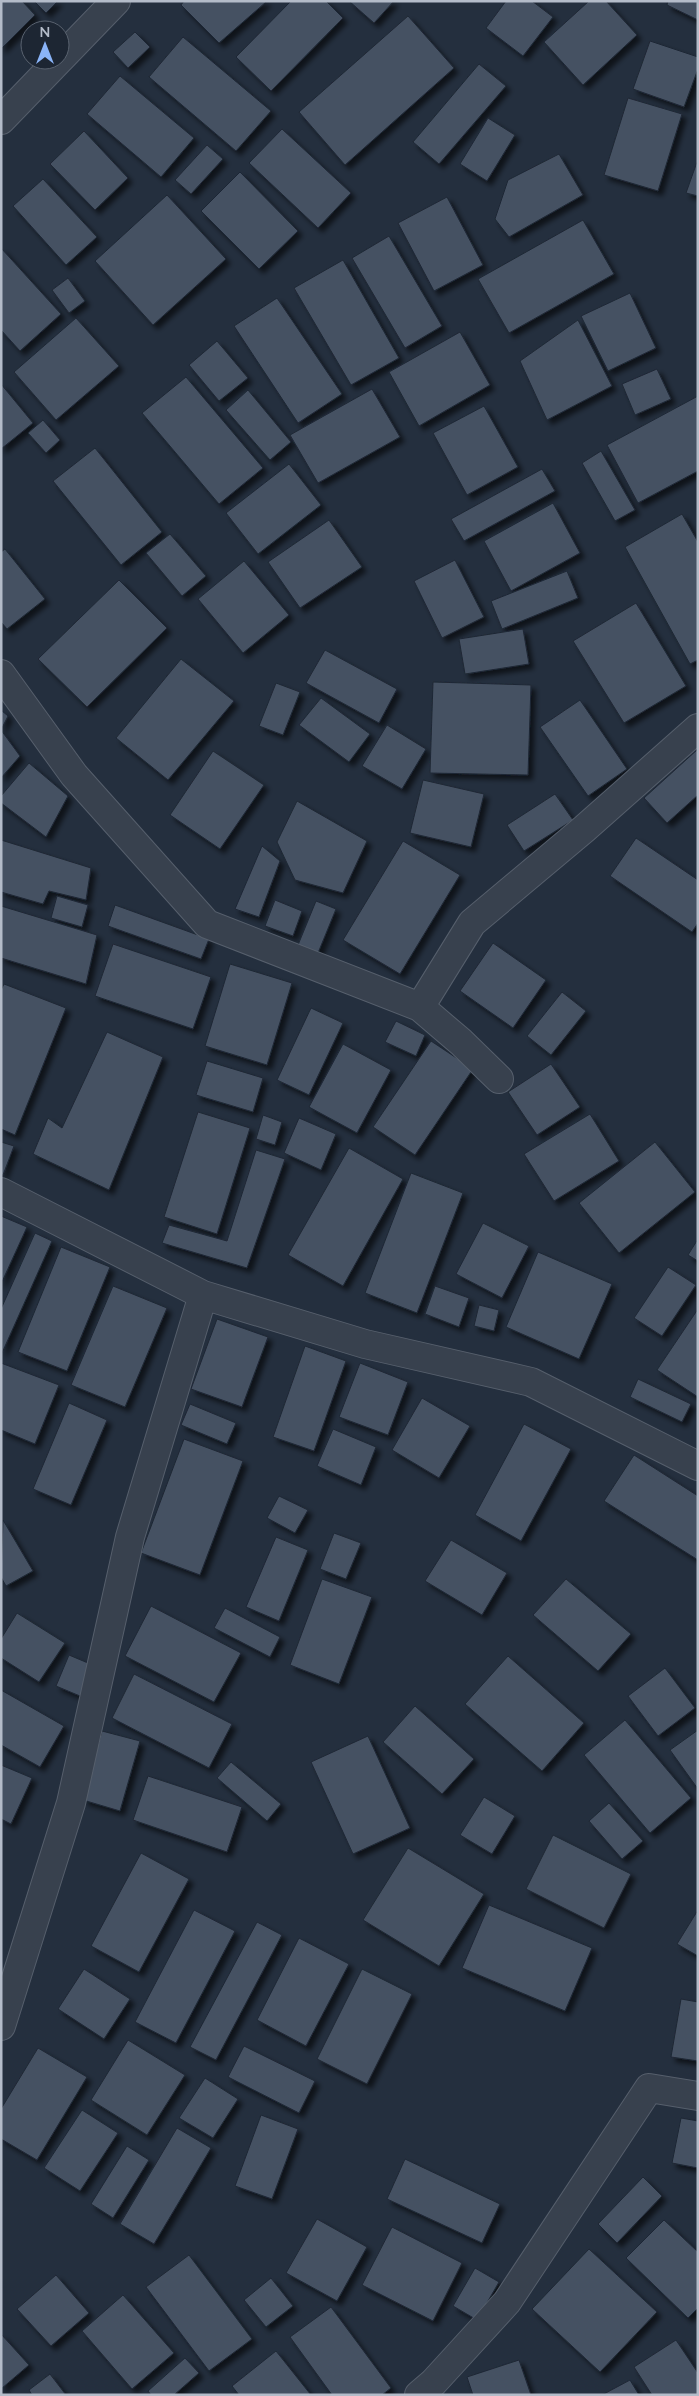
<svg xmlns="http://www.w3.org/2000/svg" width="699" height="2396" font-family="Lato,sans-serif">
<defs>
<filter id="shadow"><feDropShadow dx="4.5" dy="4.5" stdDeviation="2.5" flood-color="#0009"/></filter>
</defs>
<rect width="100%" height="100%" fill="#242f3e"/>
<path fill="#455162" stroke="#1f2835" filter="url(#shadow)" d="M1 1H22L35 15 1 49Z
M34 1H58L46 13Z
M184 1H266V2L219 43 181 5Z
M291 1H326L343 18 271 91 236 57Z
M349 1H394L374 23Z
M506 1H532L553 17 523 56 486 28Z
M589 1H606L637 35 583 85 544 42Z
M668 1H698V20L667 5Z
M408 16 454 68 345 165 299 112Z
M135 32 150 47 128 68 113 52Z
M183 37 271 111 236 151 149 77Z
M650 41 698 57V69L684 107 633 89Z
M479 64 506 86 439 164 413 142Z
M120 76 194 138 161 177 87 114Z
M628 98 682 114 658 191 604 175Z
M488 118 515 135 487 181 460 164Z
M282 129 351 193 318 228 249 163Z
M84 131 128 178 95 210 50 164Z
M207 145 223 159 191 194 175 180Z
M559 154 583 195 509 237 495 219 508 180Z
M697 162H698V196L686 193Z
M240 172 298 231 259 269 201 211Z
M43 179 97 237 66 265 13 206Z
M167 195 226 259 153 325 95 261Z
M447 197 483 265 434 291 398 223Z
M583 220 614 274 509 333 478 279Z
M389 236 442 326 405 348 352 258Z
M1 248 61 314 20 351 1 330Z
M343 260 399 358 351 385 294 288Z
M68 278 85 301 69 313 52 290Z
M630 293 656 348 608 371 581 316Z
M277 298 342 394 298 423 234 326Z
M76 318 119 366 56 420 14 372Z
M578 320 612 386 547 420 520 361Z
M460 332 490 385 419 426 389 372Z
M217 341 248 378 219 401 189 365Z
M657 369 671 399 635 415 622 384Z
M186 377 263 468 219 504 142 413Z
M1 384 33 423 1 449Z
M372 389 400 437 318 483 290 435Z
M248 390 291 442 270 460 226 410Z
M698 396V471L638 503 607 445Z
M484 406 518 467 467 495 433 433Z
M43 420 60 440 46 453 28 433Z
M95 448 162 532 121 565 53 481Z
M601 451 635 510 615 521 582 463Z
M289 464 321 505 258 554 226 513Z
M542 469 555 491 464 541 451 519Z
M553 503 580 553 511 591 484 541Z
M682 514 698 542V660L690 664 625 547Z
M329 520 362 567 300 608 268 562Z
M170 534 206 576 182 596 146 553Z
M5 549 45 599 7 629 1 622V552Z
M455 560 484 617 442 638 414 581Z
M244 561 289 615 243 653 198 599Z
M567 571 578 598 502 629 491 601Z
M119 580 167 628 87 707 38 659Z
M636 603 686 686 624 723 573 641Z
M523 629 529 664 465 674 459 639Z
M325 650 397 689 379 723 306 683Z
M181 659 234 701 168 780 116 738Z
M433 682 531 685 528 775 430 773Z
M276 683 300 692 283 735 259 726Z
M321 698 370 734 349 762 299 725Z
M580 700 627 769 588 796 540 727Z
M1 710 8 716 1 730Z
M387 725 426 749 402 789 362 766Z
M1 730 20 756 1 778Z
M698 749V795L667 823 644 798Z
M213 751 264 785 220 849 170 815Z
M29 763 68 796 46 837 1 803V796Z
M423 780 484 794 471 847 410 833Z
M555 794 573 820 524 851 507 825Z
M297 801 367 841 343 893 295 880 277 842Z
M636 838 698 880V923L692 932 610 876Z
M1 840 91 868 86 900 49 891 43 904 1 892Z
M403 841 460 875 400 974 343 940Z
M262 846 280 861 259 917 235 909Z
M57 896 88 905 82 927 51 918Z
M275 900 302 911 293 936 265 926Z
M316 901 336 909 318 953 298 945Z
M115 905 209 939 201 959 108 926Z
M1 906 97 935 86 984 1 958Z
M493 943 546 980 513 1028 460 991Z
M113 944 211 977 193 1029 95 996Z
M230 964 292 983 267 1065 205 1046Z
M4 984 66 1008 15 1135 1 1129V990Z
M562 992 586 1011 551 1055 527 1036Z
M311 1008 343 1023 309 1095 277 1080Z
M396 1021 425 1035 416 1056 385 1042Z
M107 1032 163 1057 109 1190 33 1154 48 1118 62 1128Z
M431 1041 473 1069 415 1155 373 1127Z
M343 1044 391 1070 357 1133 309 1107Z
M207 1061 263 1078 253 1112 196 1095Z
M551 1064 580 1107 537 1135 508 1092Z
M198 1112 250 1128 217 1234 164 1217Z
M590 1114 619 1161 554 1201 524 1154Z
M263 1115 282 1122 275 1145 256 1139Z
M299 1118 336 1134 321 1170 284 1153Z
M1 1142 14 1146 3 1175H1Z
M655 1142 695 1192 619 1253 579 1203Z
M349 1148 403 1179 343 1286 288 1255Z
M256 1150 285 1159 247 1268 162 1243 169 1225 227 1241Z
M411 1173 463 1193 417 1313 365 1293Z
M1 1216 27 1227 1 1284Z
M483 1223 529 1246 502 1298 456 1274Z
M35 1233 52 1241 2 1353 1 1309Z
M698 1239V1261L688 1255Z
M61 1247 110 1267 67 1371 18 1352Z
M538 1252 612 1284 579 1359 506 1327Z
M668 1267 696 1285 662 1336 634 1318Z
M113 1286 167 1308 125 1407 71 1385Z
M435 1286 469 1298 459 1327 425 1314Z
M479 1305 499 1310 494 1331 474 1326Z
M698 1309V1397L657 1370Z
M217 1319 268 1337 242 1407 191 1389Z
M305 1346 346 1361 314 1451 273 1437Z
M1 1363 59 1385 35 1444 1 1430Z
M360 1363 408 1382 388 1435 339 1417Z
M638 1379 691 1404 682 1422 630 1397Z
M422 1398 470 1426 439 1478 392 1450Z
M69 1403 107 1420 71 1505 33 1489Z
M190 1404 236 1423 227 1444 181 1425Z
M524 1424 571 1449 521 1541 475 1515Z
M333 1429 376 1447 361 1485 317 1466Z
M184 1439 243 1461 200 1575 141 1553Z
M634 1455 698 1496V1560L604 1501Z
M279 1496 308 1510 295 1533 267 1518Z
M3 1520 33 1571 6 1586 1 1577Z
M334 1533 361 1543 346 1579 320 1569Z
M276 1537 308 1550 279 1621 246 1607Z
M451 1540 507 1573 482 1615 425 1581Z
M322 1579 372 1597 339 1684 290 1665Z
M566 1579 631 1634 598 1671 533 1615Z
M151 1606 241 1653 214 1702 125 1656Z
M225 1608 280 1637 270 1657 214 1628Z
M17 1613 65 1643 39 1682 1 1658V1639Z
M69 1655 95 1666 80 1696 56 1686Z
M508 1656 584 1723 542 1771 465 1704Z
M665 1668 695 1708 658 1736 628 1696Z
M134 1674 232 1724 209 1768 112 1718Z
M1 1690 64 1726 40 1767 1 1745Z
M415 1706 474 1759 442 1794 383 1742Z
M625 1720 691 1798 650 1833 584 1755Z
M698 1730V1789L670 1750Z
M102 1731 140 1741 120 1811 83 1800Z
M368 1736 410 1828 353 1854 311 1762Z
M231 1762 281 1804 267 1821 217 1778Z
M1 1765 32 1778 11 1824 1 1819Z
M148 1776 242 1807 227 1852 133 1820Z
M484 1797 515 1816 492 1854 460 1835Z
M609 1803 643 1841 622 1859 589 1821Z
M553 1835 631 1874 604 1928 526 1889Z
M408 1848 484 1894 439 1966 363 1920Z
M141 1853 189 1879 139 1972 91 1946Z
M489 1905 592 1948 565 2011 462 1968Z
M194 1910 235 1931 176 2043 135 2022Z
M698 1910V1956L677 1944Z
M257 1922 282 1935 216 2060 190 2047Z
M299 1938 349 1964 306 2046 257 2020Z
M84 1969 130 1999 104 2039 58 2009Z
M362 1969 412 1994 367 2084 317 2059Z
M681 1999 698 2002V2061L671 2057Z
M128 2040 185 2075 147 2135 91 2100Z
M244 2046 315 2081 299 2113 228 2077Z
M38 2048 87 2077 37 2160 1 2139V2109Z
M205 2078 238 2099 213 2138 179 2118Z
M82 2110 118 2133 80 2191 44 2168Z
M261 2115 298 2129 272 2199 235 2186Z
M681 2118 698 2121V2168L672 2163Z
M177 2128 211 2148 154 2244 120 2224Z
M127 2146 149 2160 113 2218 91 2204Z
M405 2159 500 2204 482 2243 387 2199Z
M643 2177 662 2196 617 2243 598 2224Z
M317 2219 367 2247 337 2301 286 2273Z
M664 2220 698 2252V2308L688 2318 626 2258Z
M392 2227 462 2263 433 2321 362 2285Z
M589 2249 657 2312 600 2372 532 2309Z
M189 2255 252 2339 209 2371 146 2287Z
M475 2268 499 2282 477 2320 453 2306Z
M56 2275 89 2313 51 2346 17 2309Z
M271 2278 293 2306 266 2327 244 2300Z
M123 2295 174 2353 132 2389 82 2331Z
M331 2307 391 2388 382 2395H332L290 2337Z
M1 2334 29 2365 1 2389Z
M676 2340 698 2373V2395H652L634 2367Z
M276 2351 311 2395H239L232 2386Z
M185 2358 199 2373 174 2395H151L148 2391Z
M519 2360 531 2395H473L467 2377Z
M50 2374 66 2395H32L29 2390Z
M630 2380 639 2395H602Z"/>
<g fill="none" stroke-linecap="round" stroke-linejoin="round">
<defs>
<path id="minor" d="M60 59 116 1
M1 120 59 60
M1 674 74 775 207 924 420 1007 472 923 584 829 698 728
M420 1007 461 1042 499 1079
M1 1192 203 1295 365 1344 531 1382 698 1466
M1 2026 71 1803 130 1537 203 1295
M419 2395 433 2383 507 2302 649 2088 698 2096"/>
</defs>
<use href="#minor" stroke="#565f6c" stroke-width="30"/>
<use href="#minor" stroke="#38414e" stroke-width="28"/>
</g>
<rect width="699" height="2396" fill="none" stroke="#b4bcc9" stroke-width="5"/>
<g transform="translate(45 45)"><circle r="24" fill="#1d2633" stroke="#59626f"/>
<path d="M0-4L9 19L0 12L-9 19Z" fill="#8ab4f8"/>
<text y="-8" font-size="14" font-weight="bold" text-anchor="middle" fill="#b4bcc9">N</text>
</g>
</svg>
